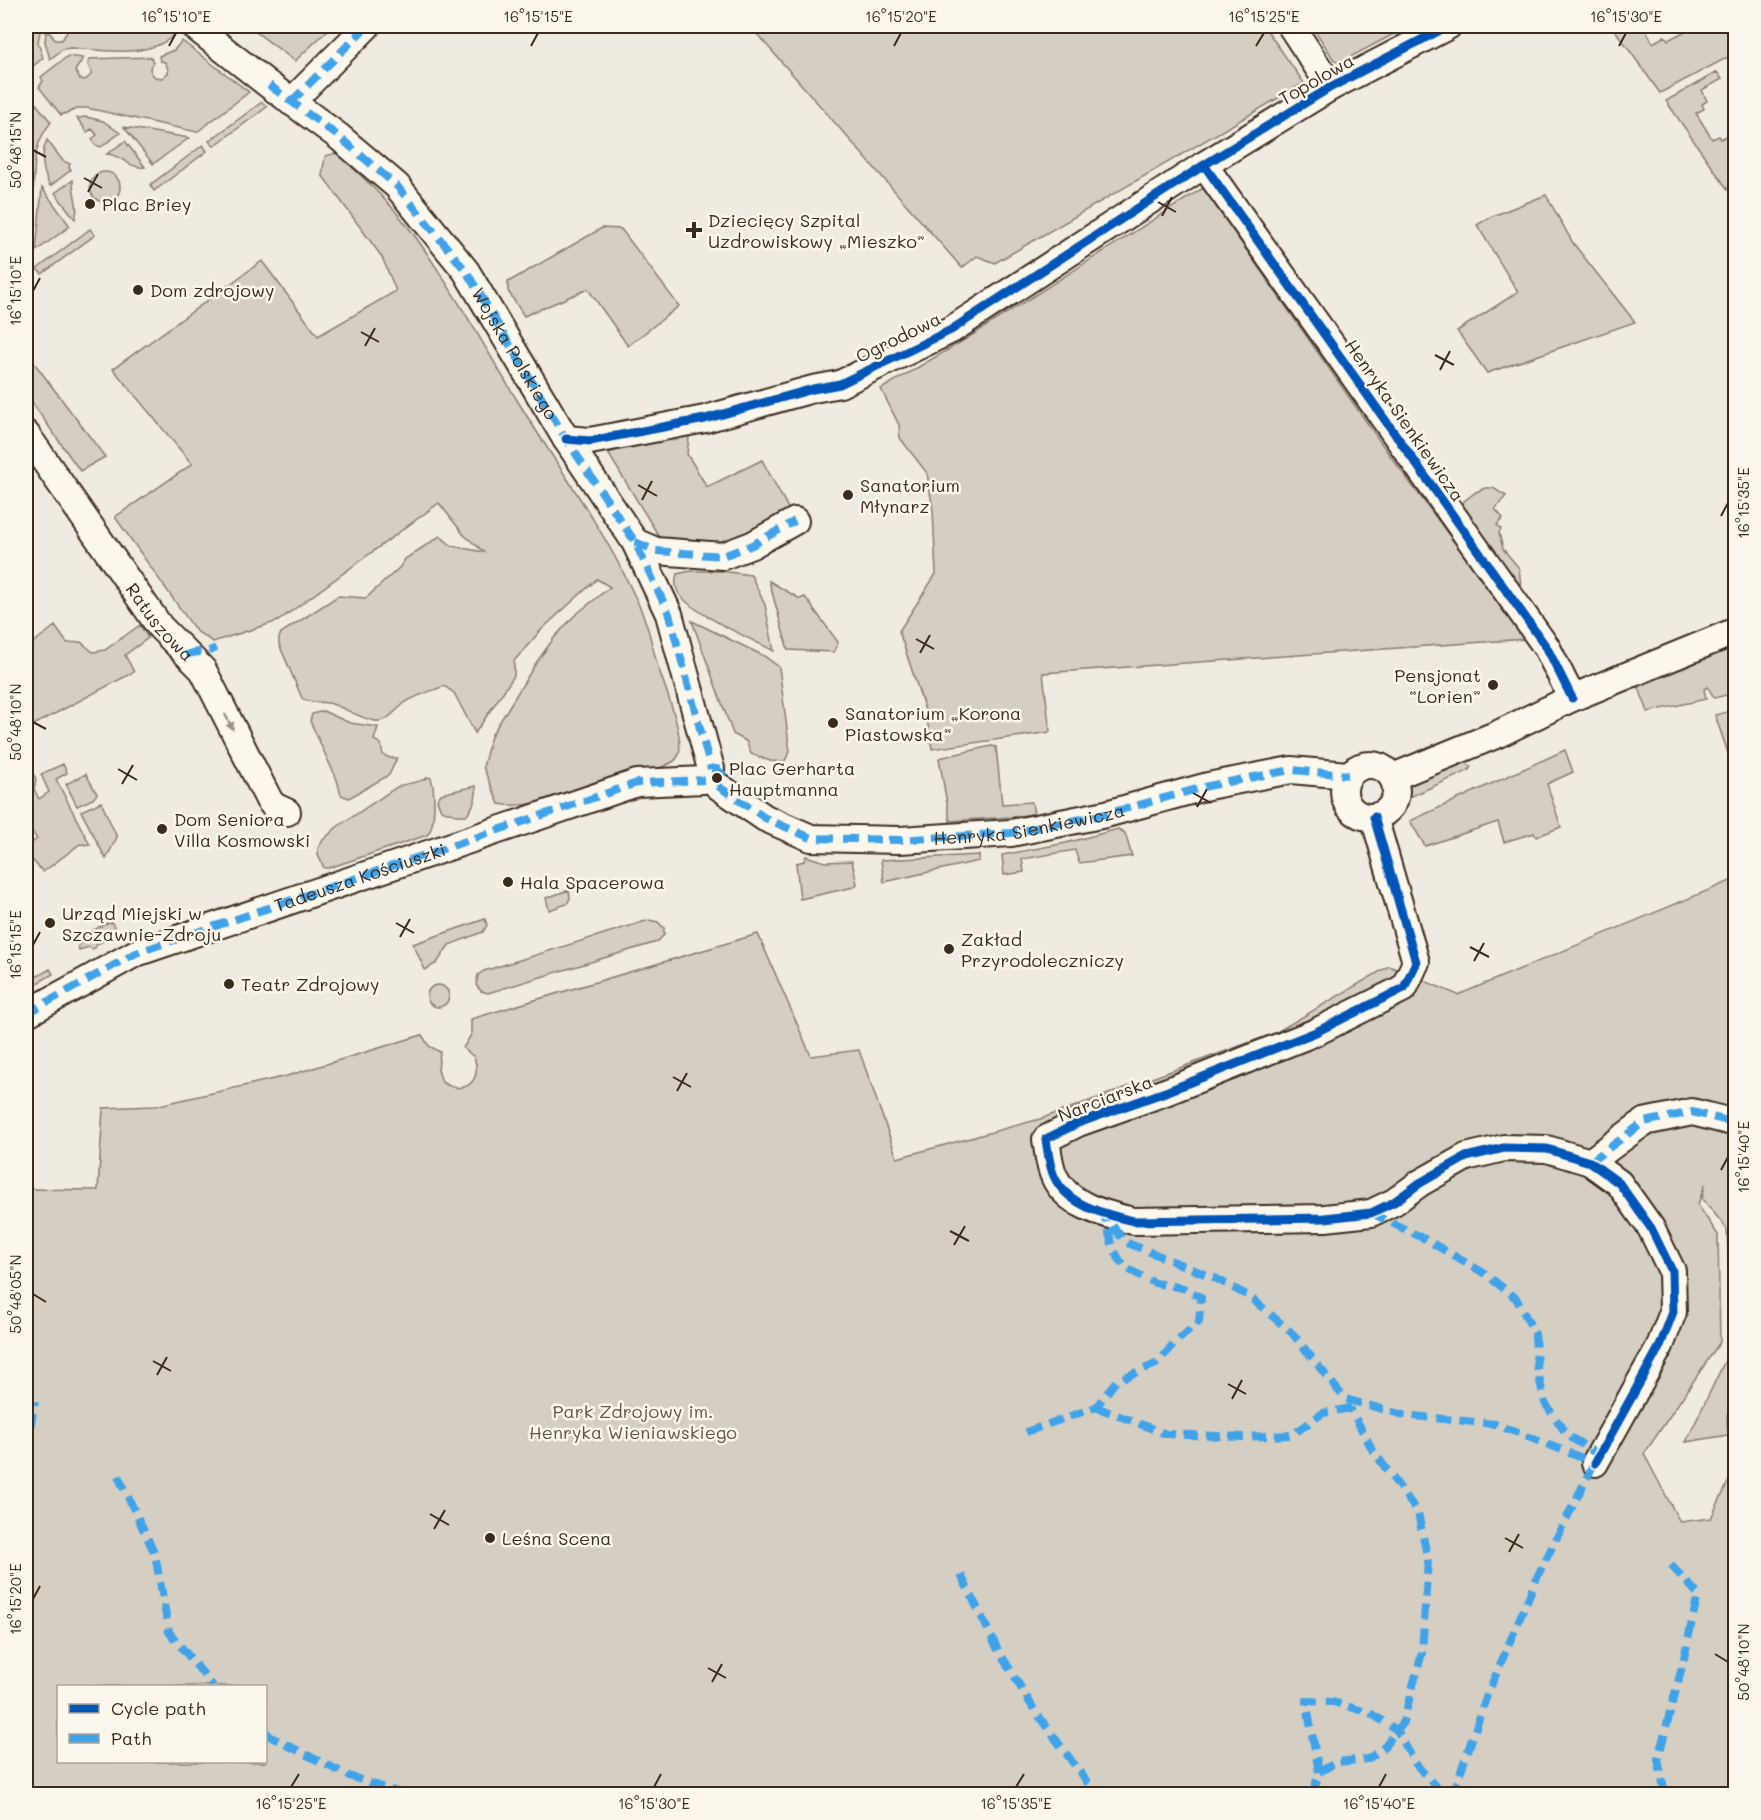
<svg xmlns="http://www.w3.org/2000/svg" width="1761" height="1820" font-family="Mali,sans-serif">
<rect width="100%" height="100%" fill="#f0ebe0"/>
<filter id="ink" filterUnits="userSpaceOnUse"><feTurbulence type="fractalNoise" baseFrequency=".0167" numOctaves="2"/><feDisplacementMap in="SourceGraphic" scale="12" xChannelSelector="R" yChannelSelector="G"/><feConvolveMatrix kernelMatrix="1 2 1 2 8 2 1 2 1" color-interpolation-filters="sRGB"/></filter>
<g filter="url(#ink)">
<path fill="#d5cec3" stroke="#887c70" stroke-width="1.5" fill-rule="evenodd" d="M26 26H41L38 42 43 58 32 67 26 66Z
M62 26H161L174 35C148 59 103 50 71 48L63 49 50 59 45 42 46 32 50 33 55 40H62L67 32Z
M248 26H332L295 61Z
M750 26H1264L1304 83 995 263 977 256 962 268Z
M1312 26H1409L1339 63 1334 60Z
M1612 26H1644L1653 43 1665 36 1668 40 1695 26H1735V65L1730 56 1660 93Z
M182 41 249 92 197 132 87 108H80L61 115 39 87 43 81 41 77 68 56 83 58 75 71 80 79 85 80 91 75V71L88 65 89 59 151 57 153 63C148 68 150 73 155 77L162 78 168 73V69L165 62 160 61 159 56 174 50Z
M1717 72 1722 79 1702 90 1707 101 1702 104 1704 109 1696 113 1712 139 1719 136 1721 139 1732 133 1735 137V186L1728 190 1666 101Z
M26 94 29 95 51 122C31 148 35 166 33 197 31 217 29 237 26 257Z
M262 102 267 107 214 146 209 141Z
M86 117 103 121 120 133 101 147 95 145 92 139 97 135 92 129 87 132 77 118Z
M124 127 189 138 153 164Z
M47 140 63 161 70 164 69 168 71 170 50 186C42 171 40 156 47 140Z
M125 141 145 167C129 169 122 155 107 154Z
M203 145 207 151 154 191 150 185Z
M337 153C366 180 394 206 417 239 454 291 484 346 517 400 554 461 597 519 628 582 633 593 639 604 643 615 650 632 653 650 658 667 664 685 688 743 677 758 670 769 615 781 601 785 571 793 529 810 499 804L483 767 491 736 536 663 554 638 574 616 610 587 597 579 542 629 514 661V676L475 733 454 693 444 686C432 691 417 695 406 702 396 709 388 723 375 721 359 718 347 709 332 704 321 700 311 705 302 698L279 644V638L281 633 338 596 366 598 400 567 405 559 440 536 452 546 484 552 464 535 439 503 278 621 213 642 196 631 115 517 192 464 113 369 262 261 318 336 396 291 382 257 322 175 325 156Z
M90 187a15 15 0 1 1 30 0a15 15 0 1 1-30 0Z
M73 180C72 194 80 205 75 219L55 193Z
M42 188 70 226 36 251Z
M1203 188 1386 450 1526 639 1043 673 1050 732 932 749 926 713 899 631 936 574 933 510 927 473 900 438 899 425 881 389 966 339Z
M1546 195 1573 243 1635 322 1487 373 1457 331 1518 292 1477 225 1490 217Z
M602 228 621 229 679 306 628 346 588 289 524 316 508 291V282Z
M90 229 95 235 42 274 37 269Z
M26 352 105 457 80 471 26 394Z
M690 429 687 454 707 487 762 460 789 510 730 541 663 543 608 453Z
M1485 488H1493L1506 496 1495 509 1503 518 1497 525 1501 529 1499 533 1503 549 1519 568 1521 586 1459 505 1476 492Z
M691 571H721L751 575 765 605 774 651C751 639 689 612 678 592 675 586 675 580 677 574Z
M769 581 800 599 805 597 838 642 834 652 788 650Z
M692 621 764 656 779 667 790 752 784 762 770 761 751 754 746 741 733 734Z
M140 625 148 638 125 655 134 672 26 729V648L55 626 67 643 81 642 93 652 105 650Z
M1735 644V693L1714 698 1708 687 1704 689 1706 699 1648 712 1637 683Z
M1735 710V751L1728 753 1715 715Z
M323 711 350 723 378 727 374 740 381 744 383 755 390 758H397L389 775 349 798 341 795 337 780 310 721 312 714Z
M991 746 996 747 1002 804 1032 802 1034 814 1011 817 950 821 939 758Z
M1565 750 1573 772 1547 784 1561 827 1536 837 1534 833 1504 842 1498 822 1425 846 1410 821Z
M26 760 36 779 34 789 39 799 49 792 41 774 63 764 67 773 56 779 90 845 80 844 43 872 26 853V847L37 839 26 822Z
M1466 762 1471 767 1468 771 1405 799 1403 797C1408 767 1441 768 1466 762Z
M86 774 97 794 93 799 77 806 66 784Z
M428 777 431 778C435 790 436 827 427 835L329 868H324L318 855V848L323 840 337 827 397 787C407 782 419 784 428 777Z
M476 786C477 798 474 805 467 815H456L441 810 437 800 441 794Z
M101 802 117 837 106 859 81 811Z
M1118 829 1125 833 1132 856 1079 863 1075 850 1022 859 1024 872 1004 875 1002 855 1066 843Z
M979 855V861L884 882 881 860Z
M806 856 825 862 852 861 857 884 854 887 800 899 796 863 804 861Z
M1735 879 1736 1094 1724 1126 1736 1131 1735 1400 1727 1417 1728 1435 1686 1442 1732 1346 1727 1229 1702 1198 1705 1184 1698 1205 1718 1235 1720 1342 1644 1454 1680 1522 1711 1518 1735 1468V1794H26V1189L98 1190 103 1108 155 1106 287 1076 422 1035 429 1046 440 1052 438 1070 442 1082C464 1096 483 1082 474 1057L463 1048 471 1035V1019L758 934 811 1056 859 1050 897 1158 1040 1119 1275 1033 1389 966 1458 995ZM58 1686H266V1762H58Z
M569 890 570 898 567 904 549 910 546 898Z
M485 919 487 925 483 932 449 945 437 963 425 970 413 944Z
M649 920 658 922 664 928V935L657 942 488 993 481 991 476 985 478 975 484 971Z
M111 921 115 928 113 936 97 944 95 948 92 949 89 947 79 950 78 945 87 940 84 935Z
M26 969 28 973 38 976 50 969 53 974 29 988 26 986Z
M427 996a11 11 0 1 1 22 0a11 11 0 1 1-22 0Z"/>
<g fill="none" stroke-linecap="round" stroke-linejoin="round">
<defs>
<g id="street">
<path id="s1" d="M194 26 269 85 338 136 397 186 466 271 566 439 635 542 669 614 711 769"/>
<path d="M1291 26 1331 87"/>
<path d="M291 102 367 26"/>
<path d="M1204 165 1547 648 1572 698"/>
<path id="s2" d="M26 434 160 627 203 670 269 800 274 806 287 812"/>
<path d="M566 439 590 441 705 419 813 389 840 384 951 330 1204 165 1331 87 1448 26"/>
<path d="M635 542 656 551 723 556 752 545 795 521"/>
<circle cx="1370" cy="791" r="26"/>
<path d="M1393 777 1498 734 1572 698 1736 631"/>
<path d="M718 786 765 818 811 838 900 840 1011 833 1106 814 1208 786 1291 770 1348 775"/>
<path d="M1374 817 1416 962 1404 988 1316 1032 1168 1091 1078 1123 1046 1139C1048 1151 1049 1165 1054 1176 1067 1206 1105 1214 1133 1221L1325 1218 1371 1213 1394 1202 1420 1183 1466 1157 1504 1148 1547 1149 1590 1162 1619 1183 1651 1228 1672 1271 1673 1312 1660 1346 1595 1463"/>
<path d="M26 1014 136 953 637 783 704 780"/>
<path d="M1590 1162 1644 1122 1692 1112 1736 1123"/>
</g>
</defs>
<use href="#street" stroke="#3b2a1e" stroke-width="30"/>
<use href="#street" stroke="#fbf7ec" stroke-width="26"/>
<g stroke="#3fa3ea" stroke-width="8" stroke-dasharray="15 8" stroke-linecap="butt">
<path d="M269 85 338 136 397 186 466 271 566 439 635 542 669 614 711 769"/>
<path d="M291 102 367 26"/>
<path d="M635 542 656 551 723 556 752 545 795 521"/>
<path d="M186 655C196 650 206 654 216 648"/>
<path d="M711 769H717L722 774V782L718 786"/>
<path id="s3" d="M718 786 765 818 811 838 900 840 1011 833 1106 814 1208 786 1291 770 1348 775"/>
<path d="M26 997 34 1008"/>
<path id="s4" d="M26 1014 136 953 637 783 704 780"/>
<path d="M1590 1162 1644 1122 1692 1112 1736 1123"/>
<path d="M1371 1213 1423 1238 1484 1273 1516 1298 1535 1334 1537 1368 1545 1403 1567 1435 1599 1455"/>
<path d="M1096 1407 1166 1434 1241 1437 1292 1435 1323 1413 1357 1407"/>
<path d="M1026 1432 1096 1407 1116 1381 1156 1364 1178 1340 1199 1322 1201 1297 1183 1288 1155 1283 1124 1267 1113 1249 1104 1214 1125 1242 1217 1279 1250 1297 1292 1333 1345 1399 1404 1415 1495 1424 1595 1463"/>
<path d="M26 1450 35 1401"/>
<path d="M118 1476 155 1554 169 1632 213 1686"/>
<path d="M961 1575 997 1648 1035 1711 1096 1794"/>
<path d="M266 1732 271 1737 349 1776 403 1794"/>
<path d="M1319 1772 1306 1701 1333 1702 1370 1713 1397 1730 1415 1763 1442 1794"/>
<path d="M1313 1794 1319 1772 1337 1762 1368 1759 1383 1748 1403 1722 1422 1653 1428 1560 1418 1513 1372 1449 1350 1408"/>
<path d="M1450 1794 1457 1783 1486 1698 1538 1575 1597 1458"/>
<path d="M1665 1794 1658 1759 1682 1667 1698 1594 1666 1560"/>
</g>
<defs>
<path id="cycleway" d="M1204 165 1547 648 1572 698
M566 439 590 441 705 419 813 389 840 384 951 330 1204 165 1331 87 1448 26
M1374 817 1416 962 1404 988 1316 1032 1168 1091 1078 1123 1046 1139C1048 1151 1049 1165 1054 1176 1067 1206 1105 1214 1133 1221L1325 1218 1371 1213 1394 1202 1420 1183 1466 1157 1504 1148 1547 1149 1590 1162 1619 1183 1651 1228 1672 1271 1673 1312 1660 1346 1595 1463"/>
</defs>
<use href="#cycleway" stroke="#fbf7ec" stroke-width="13"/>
<use href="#cycleway" stroke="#0057b8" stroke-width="9"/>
</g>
<defs><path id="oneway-solid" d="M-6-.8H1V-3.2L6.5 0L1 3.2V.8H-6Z" transform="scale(1.5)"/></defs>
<use fill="#9b9085" href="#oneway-solid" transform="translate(229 722) rotate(63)"/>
</g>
<path fill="none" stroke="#3b2a1e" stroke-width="2" d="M169 46 176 33M531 46 538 33M894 46 901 33M1256 46 1264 33M1619 46 1626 33M33 150 46 157M84 178 102 188M88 192 98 174M1158 202 1176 212M1162 216 1172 197M33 291 40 278M361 332 379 342M365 346 375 328M1435 355 1454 365M1440 370 1450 351M638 485 657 496M642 500 652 481M1721 516 1728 503M916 639 934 649M920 653 930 635M33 722 46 729M118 769 137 780M122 784 133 765M1193 793 1211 803M1197 807 1207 789M396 923 414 933M400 937 410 919M33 945 40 932M1470 947 1489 957M1474 961 1484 943M673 1077 691 1087M677 1091 687 1073M1721 1170 1728 1157M950 1231 969 1241M954 1245 965 1226M33 1294 46 1302M153 1361 171 1371M157 1375 167 1357M1228 1384 1246 1394M1232 1399 1242 1380M430 1514 449 1525M434 1529 445 1510M1505 1538 1523 1548M1509 1552 1519 1534M33 1599 40 1586M1715 1654 1728 1662M708 1668 726 1678M712 1682 722 1664M291 1787 299 1774M654 1787 661 1774M1016 1787 1024 1774M1379 1787 1386 1774"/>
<g fill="#3b2a1e" stroke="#fbf7ec" stroke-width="2">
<circle cx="90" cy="204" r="6"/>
<path d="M691 221h6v6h6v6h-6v6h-6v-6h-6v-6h6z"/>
<circle cx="138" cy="290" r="6"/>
<circle cx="848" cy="495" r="6"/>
<circle cx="1493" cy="685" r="6"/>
<circle cx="833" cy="723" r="6"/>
<circle cx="717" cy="778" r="6"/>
<circle cx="162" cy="829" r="6"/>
<circle cx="508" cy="882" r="6"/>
<circle cx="50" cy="923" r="6"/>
<circle cx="949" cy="949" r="6"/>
<circle cx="229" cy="984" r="6"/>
<circle cx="490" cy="1538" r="6"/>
</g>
<g text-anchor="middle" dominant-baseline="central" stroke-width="5" stroke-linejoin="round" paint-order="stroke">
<g font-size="18" fill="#3b2a1e" stroke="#fbf7ec">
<text transform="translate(1316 79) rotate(-30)">Topolowa</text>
<text transform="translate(898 337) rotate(-26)">Ogrodowa</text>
<text stroke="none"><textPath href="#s1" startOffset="464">Wojska Polskiego</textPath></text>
<text transform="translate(1405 420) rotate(55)">Henryka Sienkiewicza</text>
<text stroke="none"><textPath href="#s2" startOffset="231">Ratuszowa</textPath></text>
<text stroke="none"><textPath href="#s3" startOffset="326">Henryka Sienkiewicza</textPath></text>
<text stroke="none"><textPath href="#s4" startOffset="362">Tadeusza Kościuszki</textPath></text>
<text transform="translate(1105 1098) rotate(-21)">Narciarska</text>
</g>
<g font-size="18" fill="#3b2a1e" stroke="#fbf7ec" text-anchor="start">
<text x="102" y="204">Plac Briey</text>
<text x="708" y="220">Dziecięcy Szpital<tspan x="708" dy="21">Uzdrowiskowy „Mieszko”</tspan></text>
<text x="150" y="290">Dom zdrojowy</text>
<text x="860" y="485">Sanatorium<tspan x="860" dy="21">Młynarz</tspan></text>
<text x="1481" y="675" text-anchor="end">Pensjonat<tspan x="1481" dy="21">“Lorien”</tspan></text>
<text x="845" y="713">Sanatorium „Korona<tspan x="845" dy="21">Piastowska”</tspan></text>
<text x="729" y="768">Plac Gerharta<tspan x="729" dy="21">Hauptmanna</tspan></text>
<text x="174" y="819">Dom Seniora<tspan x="174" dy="21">Villa Kosmowski</tspan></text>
<text x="520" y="882">Hala Spacerowa</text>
<text x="62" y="913">Urząd Miejski w<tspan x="62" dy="21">Szczawnie-Zdroju</tspan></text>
<text x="961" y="939">Zakład<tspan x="961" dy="21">Przyrodoleczniczy</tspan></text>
<text x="241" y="984">Teatr Zdrojowy</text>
<text x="502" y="1538">Leśna Scena</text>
</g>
<g font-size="18" fill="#625347" stroke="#fbf7ec">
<text x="633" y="1411">Park Zdrojowy im.<tspan x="633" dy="21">Henryka Wieniawskiego</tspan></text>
</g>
</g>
<rect width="1761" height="1820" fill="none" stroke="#fbf7ec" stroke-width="66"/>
<rect x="57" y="1685" width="210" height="78" fill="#fbf7ec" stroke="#aea59a" stroke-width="1.5"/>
<rect x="69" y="1704" width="30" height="9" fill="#0057b8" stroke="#aea59a" stroke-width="1.5"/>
<text x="111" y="1715" font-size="18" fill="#3b2a1e">Cycle path</text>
<rect x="69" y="1734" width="30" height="9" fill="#3fa3ea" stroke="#aea59a" stroke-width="1.5"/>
<text x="111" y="1745" font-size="18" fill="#3b2a1e">Path</text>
<rect x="33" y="33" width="1695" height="1754" fill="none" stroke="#3b2a1e" stroke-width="2"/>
<g font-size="15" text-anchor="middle" fill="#3b2a1e">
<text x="176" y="22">16°15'10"E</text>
<text x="538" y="22">16°15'15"E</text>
<text x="901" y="22">16°15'20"E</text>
<text x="1264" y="22">16°15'25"E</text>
<text x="1626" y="22">16°15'30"E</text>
<text transform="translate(16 150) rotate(-90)" y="5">50°48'15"N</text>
<text transform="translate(16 291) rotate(-90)" y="5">16°15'10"E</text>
<text transform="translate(1744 503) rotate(-90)" y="5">16°15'35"E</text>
<text transform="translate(16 722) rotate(-90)" y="5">50°48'10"N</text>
<text transform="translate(16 945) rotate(-90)" y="5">16°15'15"E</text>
<text transform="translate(1744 1157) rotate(-90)" y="5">16°15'40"E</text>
<text transform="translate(16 1294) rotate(-90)" y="5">50°48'05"N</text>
<text transform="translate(16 1599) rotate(-90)" y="5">16°15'20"E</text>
<text transform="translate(1744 1662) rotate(-90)" y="5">50°48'10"N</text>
<text x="291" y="1809">16°15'25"E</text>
<text x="654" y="1809">16°15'30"E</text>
<text x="1016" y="1809">16°15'35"E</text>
<text x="1379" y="1809">16°15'40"E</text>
</g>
</svg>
